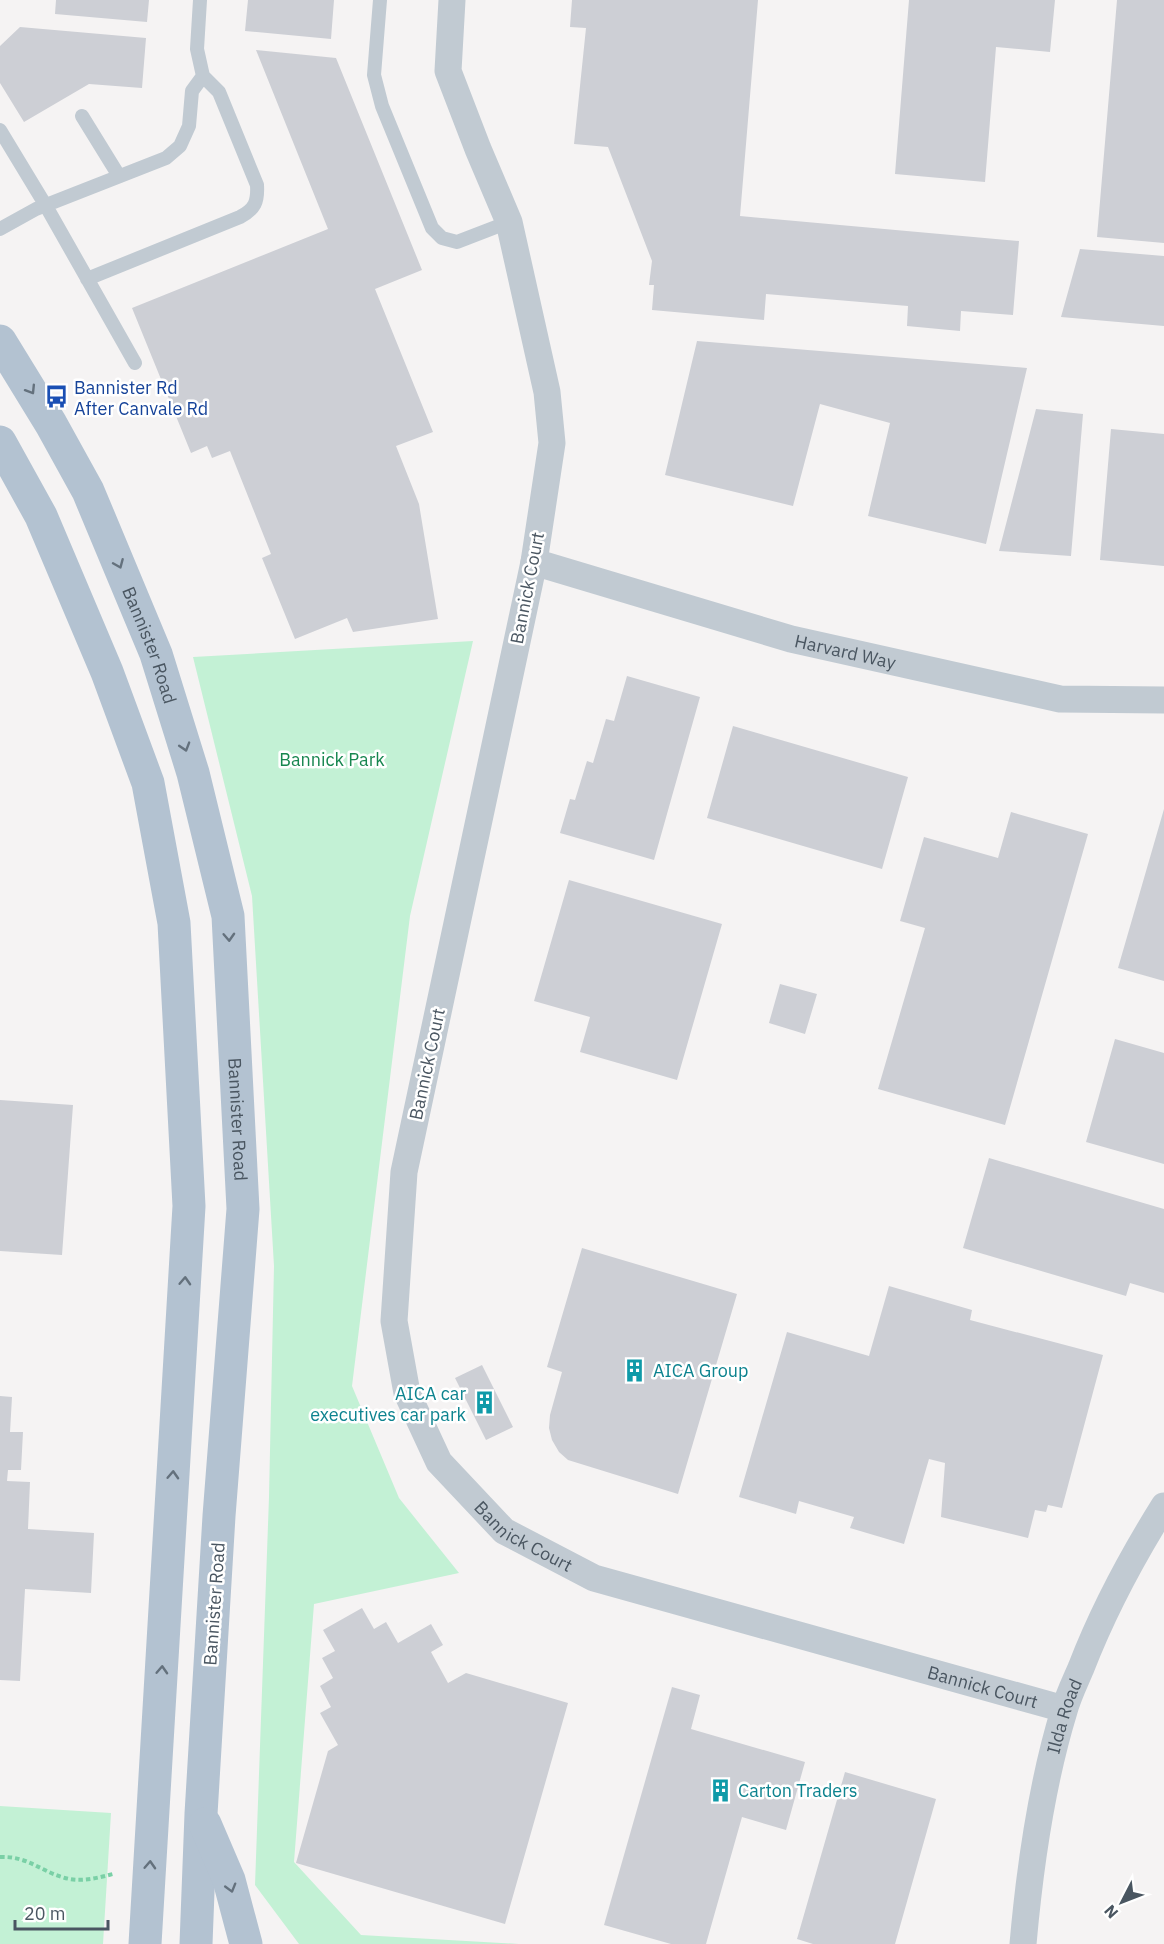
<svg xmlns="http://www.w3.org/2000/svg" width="1164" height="1944" font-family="'IBM Plex Sans',sans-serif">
<rect width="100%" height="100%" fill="#f5f3f3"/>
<path fill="#c3f1d5" d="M473 641 410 916 352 1386 399 1498 459 1573 314 1604 294 1862 361 1935 519 1944H299L255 1885 269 1497 274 1266 252 896 193 657Z
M0 1806 111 1813 103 1944H0Z"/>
<path fill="#cdcfd5" d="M56 0H149L147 22 55 14Z
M248 0H334L331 39 245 31Z
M572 0H758L740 216 1019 241 1013 315 961 311 960 331 907 326 908 306 766 294 764 320 652 310 654 285H649L652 261 608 147 574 144 586 28 570 27Z
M909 0H1055L1050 52 996 47 985 182 895 174Z
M1117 0H1164V243L1097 237Z
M20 27 146 38 142 88 89 84 24 122 0 83V46Z
M256 50 336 58 422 270 375 289 433 432 396 446 419 504 438 619 353 632 347 618 295 639 262 558 271 554 230 451 212 458 207 446 191 453 132 308 328 229Z
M1080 249 1164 256V326L1061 317Z
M697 341 1027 368 986 544 868 516 890 423 820 404 793 506 665 475Z
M1036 409 1083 414 1071 556 999 551Z
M1111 429 1164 434V566L1100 560Z
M627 676 700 697 654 860 560 833 570 799 575 800 587 761 593 763 606 719 614 721Z
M733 726 908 777 882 869 707 818Z
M1164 809V981L1118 968Z
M1011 812 1088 834 1005 1125 878 1089 925 928 900 921 924 837 998 858Z
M569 880 722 924 677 1080 580 1052 590 1017 534 1001Z
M780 984 817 994 805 1034 769 1023Z
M1115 1039 1164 1053V1164L1086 1142Z
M0 1100 73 1105 62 1255 0 1251Z
M989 1158 1164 1209V1293L1130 1283 1126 1296 963 1248Z
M582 1248 737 1294 678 1494 568 1460 559 1452 552 1440 549 1428 550 1415 562 1372 547 1367Z
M889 1286 972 1310 970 1320 1103 1355 1062 1508 1048 1505 1046 1512 1035 1510 1028 1538 941 1517 945 1463 929 1459 904 1544 850 1528 854 1517 799 1501 796 1514 739 1497 787 1332 869 1356Z
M482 1365 513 1427 486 1440 455 1378Z
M0 1396 12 1397 10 1432H23L21 1470H8L7 1481 30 1482 28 1529 94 1533 91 1593 25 1589 20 1681 0 1680Z
M362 1608 374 1629 386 1622 398 1643 431 1624 443 1645 431 1652 448 1683 466 1673 568 1703 505 1924 296 1863 328 1751 338 1745 320 1713 331 1707 320 1686 333 1678 322 1658 335 1651 323 1630Z
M672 1687 700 1695 691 1729 805 1762 786 1830 742 1817 706 1944H671L604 1925Z
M845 1772 936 1799 895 1944H813L797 1939Z"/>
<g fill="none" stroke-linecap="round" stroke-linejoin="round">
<path stroke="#7ad0a6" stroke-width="4" stroke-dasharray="4.5 3" stroke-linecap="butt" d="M0 1857C27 1856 39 1870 62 1877 79 1883 97 1878 113 1874"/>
<path stroke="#c1cad2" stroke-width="14" d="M380 0 374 75 382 106 432 228 442 238 457 242 509 222
M82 116 119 176
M0 130 46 206 135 363
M0 229 36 209 166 158 180 146 189 126 192 91 203 76 197 49 200 0
M87 279 240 217C255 209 258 202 257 185L219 92 203 76"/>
<g stroke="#c1cad2" stroke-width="27">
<path id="s1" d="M452 0 448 71 478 149 509 222 547 392 552 443 534 562 404 1172 394 1321 407 1393 439 1462 504 1531 594 1578 1064 1709"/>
<path id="s2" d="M534 562 791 639 1060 699 1164 700"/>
<path id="s3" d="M1023 1944C1030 1865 1041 1786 1064 1711 1068 1696 1075 1682 1081 1668 1103 1611 1132 1557 1164 1506"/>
</g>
<g stroke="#b3c2d1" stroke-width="33">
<path id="s4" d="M0 341 51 424 88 491 156 654 193 773 228 916 243 1209 219 1516 201 1814 196 1944"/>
<path d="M0 442 41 516 107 672 148 783 174 923 189 1206 145 1944"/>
<path d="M205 1824 229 1880 246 1944"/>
</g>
</g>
<defs><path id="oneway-chevron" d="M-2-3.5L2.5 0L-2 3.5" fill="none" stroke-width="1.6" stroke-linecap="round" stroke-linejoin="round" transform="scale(1.5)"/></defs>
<g stroke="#64717d">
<use href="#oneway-chevron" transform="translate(31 390) rotate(58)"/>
<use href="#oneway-chevron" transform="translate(119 564) rotate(67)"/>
<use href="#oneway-chevron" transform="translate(185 747) rotate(73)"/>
<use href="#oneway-chevron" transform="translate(229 937) rotate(87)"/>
<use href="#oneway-chevron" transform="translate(185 1281) rotate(-87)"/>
<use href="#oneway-chevron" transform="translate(173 1475) rotate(-87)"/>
<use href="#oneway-chevron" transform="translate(162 1670) rotate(-87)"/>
<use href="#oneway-chevron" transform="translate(150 1865) rotate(-87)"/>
<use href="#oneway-chevron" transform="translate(231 1888) rotate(74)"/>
</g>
<defs>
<symbol id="bus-bare" viewBox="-9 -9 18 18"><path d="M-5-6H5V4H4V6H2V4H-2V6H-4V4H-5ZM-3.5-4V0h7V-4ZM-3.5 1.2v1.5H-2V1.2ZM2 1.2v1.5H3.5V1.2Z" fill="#1a4fb4" stroke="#fff" stroke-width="2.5" paint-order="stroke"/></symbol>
<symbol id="building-bare" viewBox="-9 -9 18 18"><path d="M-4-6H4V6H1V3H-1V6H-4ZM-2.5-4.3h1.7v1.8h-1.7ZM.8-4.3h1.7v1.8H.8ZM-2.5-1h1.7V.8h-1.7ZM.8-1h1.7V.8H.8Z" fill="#0f9aa8" stroke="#fff" stroke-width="2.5" paint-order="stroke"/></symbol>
</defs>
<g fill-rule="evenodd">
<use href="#bus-bare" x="40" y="380" width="33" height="33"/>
<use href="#building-bare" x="618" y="1354" width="33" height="33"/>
<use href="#building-bare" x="468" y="1386" width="33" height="33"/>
<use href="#building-bare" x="704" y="1774" width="33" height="33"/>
</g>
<g text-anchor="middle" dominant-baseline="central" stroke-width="5" stroke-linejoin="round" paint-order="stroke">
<g font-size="18" fill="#164399" stroke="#fff" text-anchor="start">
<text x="74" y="387">Bannister Rd<tspan x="74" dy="21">After Canvale Rd</tspan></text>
</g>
<g font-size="18" fill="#4a5661" stroke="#fff">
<text transform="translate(527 588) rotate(-79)">Bannick Court</text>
<text stroke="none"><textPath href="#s4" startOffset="340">Bannister Road</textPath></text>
<text stroke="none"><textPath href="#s2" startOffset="324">Harvard Way</textPath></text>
<text transform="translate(427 1064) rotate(-78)">Bannick Court</text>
<text stroke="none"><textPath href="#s4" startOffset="826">Bannister Road</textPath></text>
<text stroke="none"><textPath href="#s1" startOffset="1616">Bannick Court</textPath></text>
<text transform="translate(214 1604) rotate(-86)">Bannister Road</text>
<text stroke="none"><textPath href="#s1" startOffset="2102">Bannick Court</textPath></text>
<text stroke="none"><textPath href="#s3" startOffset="232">Ilda Road</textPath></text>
</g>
<g font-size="18" fill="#17864f" stroke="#fff">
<text x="332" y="759">Bannick Park</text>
</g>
<g font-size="18" fill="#0d838f" stroke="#fff" text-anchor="start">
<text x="653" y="1370">AICA Group</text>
<text x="466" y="1393" text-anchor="end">AICA car<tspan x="466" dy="21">executives car park</tspan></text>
<text x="738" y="1790">Carton Traders</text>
</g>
</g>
<g transform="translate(1122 1902) rotate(228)" stroke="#ffffff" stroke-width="4.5" paint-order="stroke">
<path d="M0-4.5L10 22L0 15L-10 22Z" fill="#4a5661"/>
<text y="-9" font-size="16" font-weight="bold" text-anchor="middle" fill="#4a5661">N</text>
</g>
<path d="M15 1920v9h93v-9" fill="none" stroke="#4a5661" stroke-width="3"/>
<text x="24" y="1920" font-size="18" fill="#4a5661" stroke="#ffffff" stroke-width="4.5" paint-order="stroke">20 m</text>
</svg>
